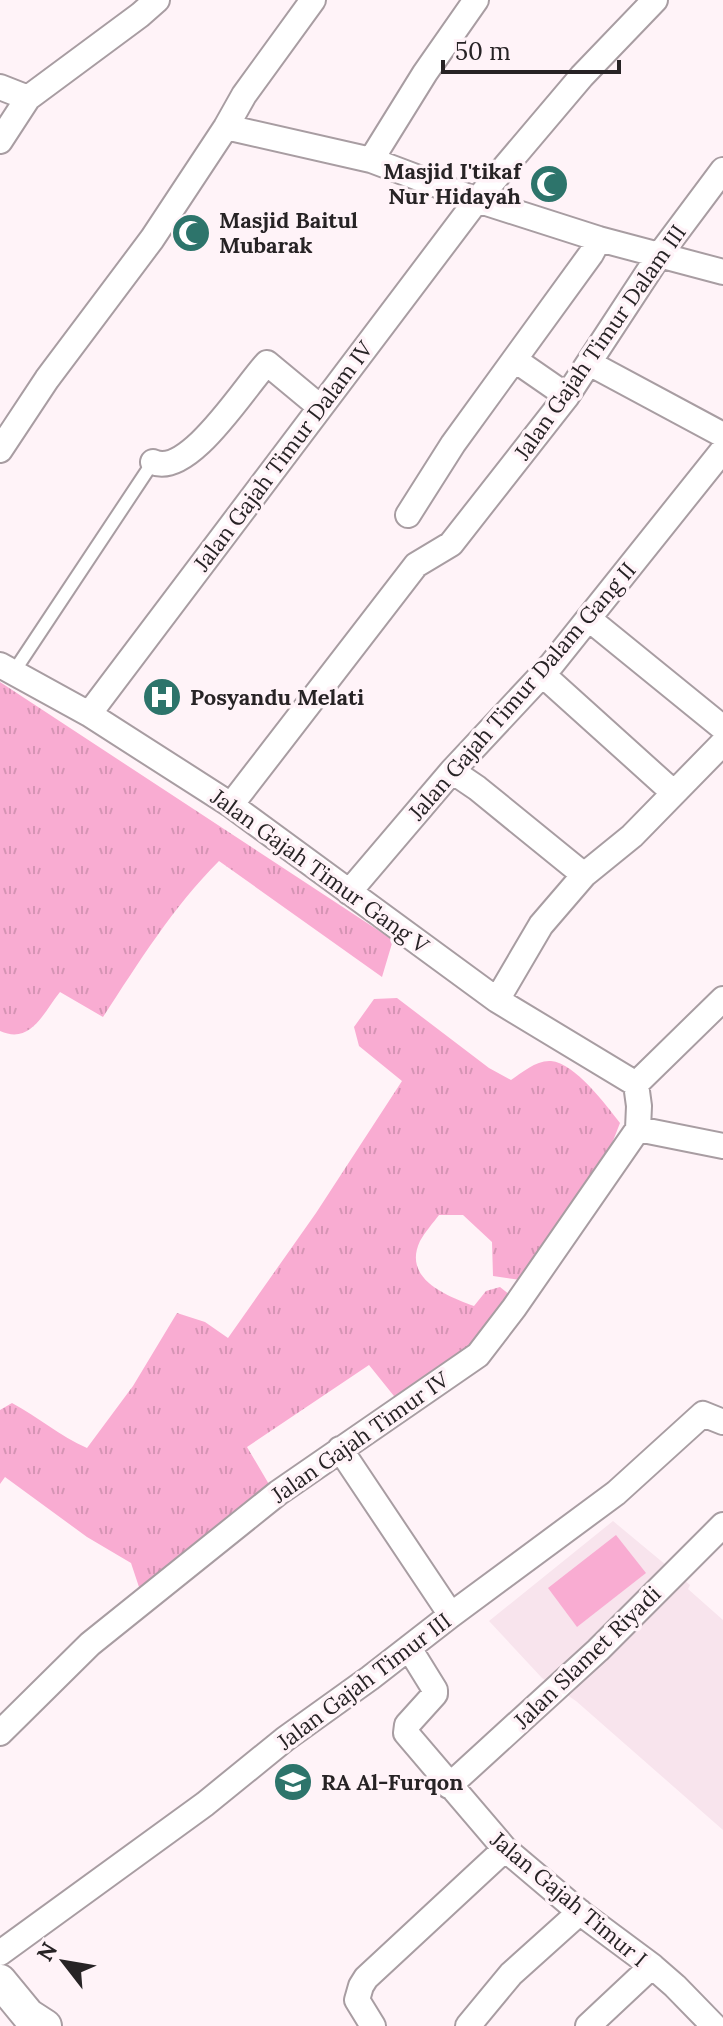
<svg xmlns="http://www.w3.org/2000/svg" width="723" height="2026" font-family="Lora,serif">
<defs>
<pattern id="grass-tufts" width="24" height="20" patternUnits="userSpaceOnUse" patternTransform="scale(2)"><rect width="24" height="20" fill="#f9acd2"/><path d="M3 7l-1-3M5 7V3M7 7l1-3M15 17l-1-3M17 17v-4M19 17l1-3" fill="none" stroke="#d594b4"/></pattern>
</defs>
<rect width="100%" height="100%" fill="#fff3f8"/>
<path fill="#f8e4ed" d="M613 1521 690 1585 688 1589 723 1620V1830L576 1701 542 1678 489 1621Z"/>
<path fill="url(#grass-tufts)" d="M0 682 393 940 382 977 219 861C173 907 139 962 103 1017L60 992C43 1013 31 1045 0 1031Z
M397 998 489 1068 511 1080C523 1072 536 1060 551 1061 575 1063 606 1105 620 1123L611 1146 521 1280 493 1276 492 1242 463 1215H439C433 1223 425 1232 420 1241 402 1279 447 1296 474 1306L486 1291 500 1287 510 1295 489 1332 398 1401 369 1365 247 1447 270 1486 141 1593 131 1563 87 1537 5 1477 0 1484V1410L12 1403C38 1417 60 1436 87 1448L133 1386 177 1313 205 1322 228 1338 316 1213 402 1081 359 1046 354 1027 374 999Z"/>
<path fill="#f9acd2" d="M616 1535 646 1573 577 1627 548 1588Z"/>
<g fill="none" stroke-linecap="round" stroke-linejoin="round">
<defs>
<path id="service" d="M13 673 155 459"/>
<path id="minor" d="M0 87 28 98 0 141
M28 98 140 15 157 0
M226 127 371 160 477 200 599 239 723 272
M371 160 425 73 476 0
M515 360 567 396
M589 363 723 435
M0 450 47 379 152 239 226 127 244 95 313 0
M153 462C189 478 245 386 267 363L320 407
M408 515 453 444 591 254 599 239
M589 619 723 728
M0 665 89 714 231 805 497 1000 636 1084
M542 674 674 793
M89 714 477 200 582 76 655 0
M452 771 477 788 584 875 541 925 497 1000
M231 805 416 565 451 544 567 396 658 257 723 170
M584 875 632 836 723 743
M349 892 452 771 552 664 723 450
M636 1084 723 999
M638 1129 723 1146
M340 1449 451 1615
M409 1648 435 1690V1694L407 1725 406 1733 505 1849 582 1914 652 1966 588 2026
M0 1733 90 1644 278 1493 478 1355 514 1308 638 1129 639 1106 636 1084
M449 1786 598 1650 723 1525
M0 1953 205 1804 285 1739 370 1678 451 1615 616 1493 703 1414 723 1422
M652 1966 675 1986 714 2026
M373 2026 357 2000 361 1986 366 1978 505 1849
M468 2026 511 1974 580 1912"/>
<path id="secondary" d="M0 1981 28 2015 45 2026"/>
</defs>
<use href="#service" stroke="#a89da2" stroke-width="16"/>
<use href="#minor" stroke="#a89da2" stroke-width="28"/>
<use href="#secondary" stroke="#a89da2" stroke-width="36"/>
<use href="#service" stroke="#fff" stroke-width="12"/>
<use href="#minor" stroke="#fff" stroke-width="24"/>
<use href="#secondary" stroke="#fff" stroke-width="32"/>
</g>
<defs>
<symbol id="mosque-disc" viewBox="-11 -11 22 22"><circle r="9.5" fill="#2d746b" stroke="#fff3f8"/><path d="M3.5-4.9A6 6 0 1 0 3.5 4.9A5 5 0 1 1 3.5-4.9Z" fill="#fff"/></symbol>
<symbol id="hospital-disc" viewBox="-11 -11 22 22"><circle r="9.5" fill="#2d746b" stroke="#fff3f8"/><path d="M-5-5h3v3.5h4V-5h3V5h-3V1.5h-4V5h-3Z" fill="#fff"/></symbol>
<symbol id="school-disc" viewBox="-11 -11 22 22"><circle r="9.5" fill="#2d746b" stroke="#fff3f8"/><path d="M0-5L7-2L0 1L-7-2ZM-4 1L0 2.5L4 1V4Q0 6-4 4Z" fill="#fff"/></symbol>
</defs>
<g fill-rule="evenodd">
<use href="#mosque-disc" x="527" y="162" width="44" height="44"/>
<use href="#mosque-disc" x="169" y="211" width="44" height="44"/>
<use href="#hospital-disc" x="140" y="675" width="44" height="44"/>
<use href="#school-disc" x="271" y="1760" width="44" height="44"/>
</g>
<g text-anchor="middle" dominant-baseline="central" stroke-width="7" stroke-linejoin="round" paint-order="stroke">
<g font-size="22" font-weight="bold" fill="#272325" stroke="#fff3f8" text-anchor="start">
<text x="521" y="171" text-anchor="end">Masjid I'tikaf<tspan x="521" dy="25">Nur Hidayah</tspan></text>
<text x="219" y="220">Masjid Baitul<tspan x="219" dy="25">Mubarak</tspan></text>
<text x="190" y="697">Posyandu Melati</text>
<text x="321" y="1782">RA Al-Furqon</text>
</g>
<g font-size="22" fill="#272325" stroke="#fff3f8">
<text transform="translate(600 342) rotate(-55)">Jalan Gajah Timur Dalam III</text>
<text transform="translate(283 456) rotate(-53)">Jalan Gajah Timur Dalam IV</text>
<text transform="translate(522 691) rotate(-49)">Jalan Gajah Timur Dalam Gang II</text>
<text transform="translate(320 871) rotate(36)">Jalan Gajah Timur Gang V</text>
<text transform="translate(360 1437) rotate(-35)">Jalan Gajah Timur IV</text>
<text transform="translate(587 1657) rotate(-44)">Jalan Slamet Riyadi</text>
<text transform="translate(364 1681) rotate(-37)">Jalan Gajah Timur III</text>
<text transform="translate(569 1899) rotate(40)">Jalan Gajah Timur I</text>
</g>
</g>
<g transform="translate(64 1962) rotate(301)" stroke="#fff3f8" stroke-width="6" paint-order="stroke">
<path d="M0-6L14 30L0 20L-14 30Z" fill="#272325"/>
<text y="-12" font-size="22" font-weight="bold" text-anchor="middle" fill="#272325">N</text>
</g>
<path d="M443 60v12h176v-12" fill="none" stroke="#272325" stroke-width="4"/>
<text x="455" y="60" font-size="24" fill="#272325" stroke="#fff3f8" stroke-width="6" paint-order="stroke">50 m</text>
</svg>
